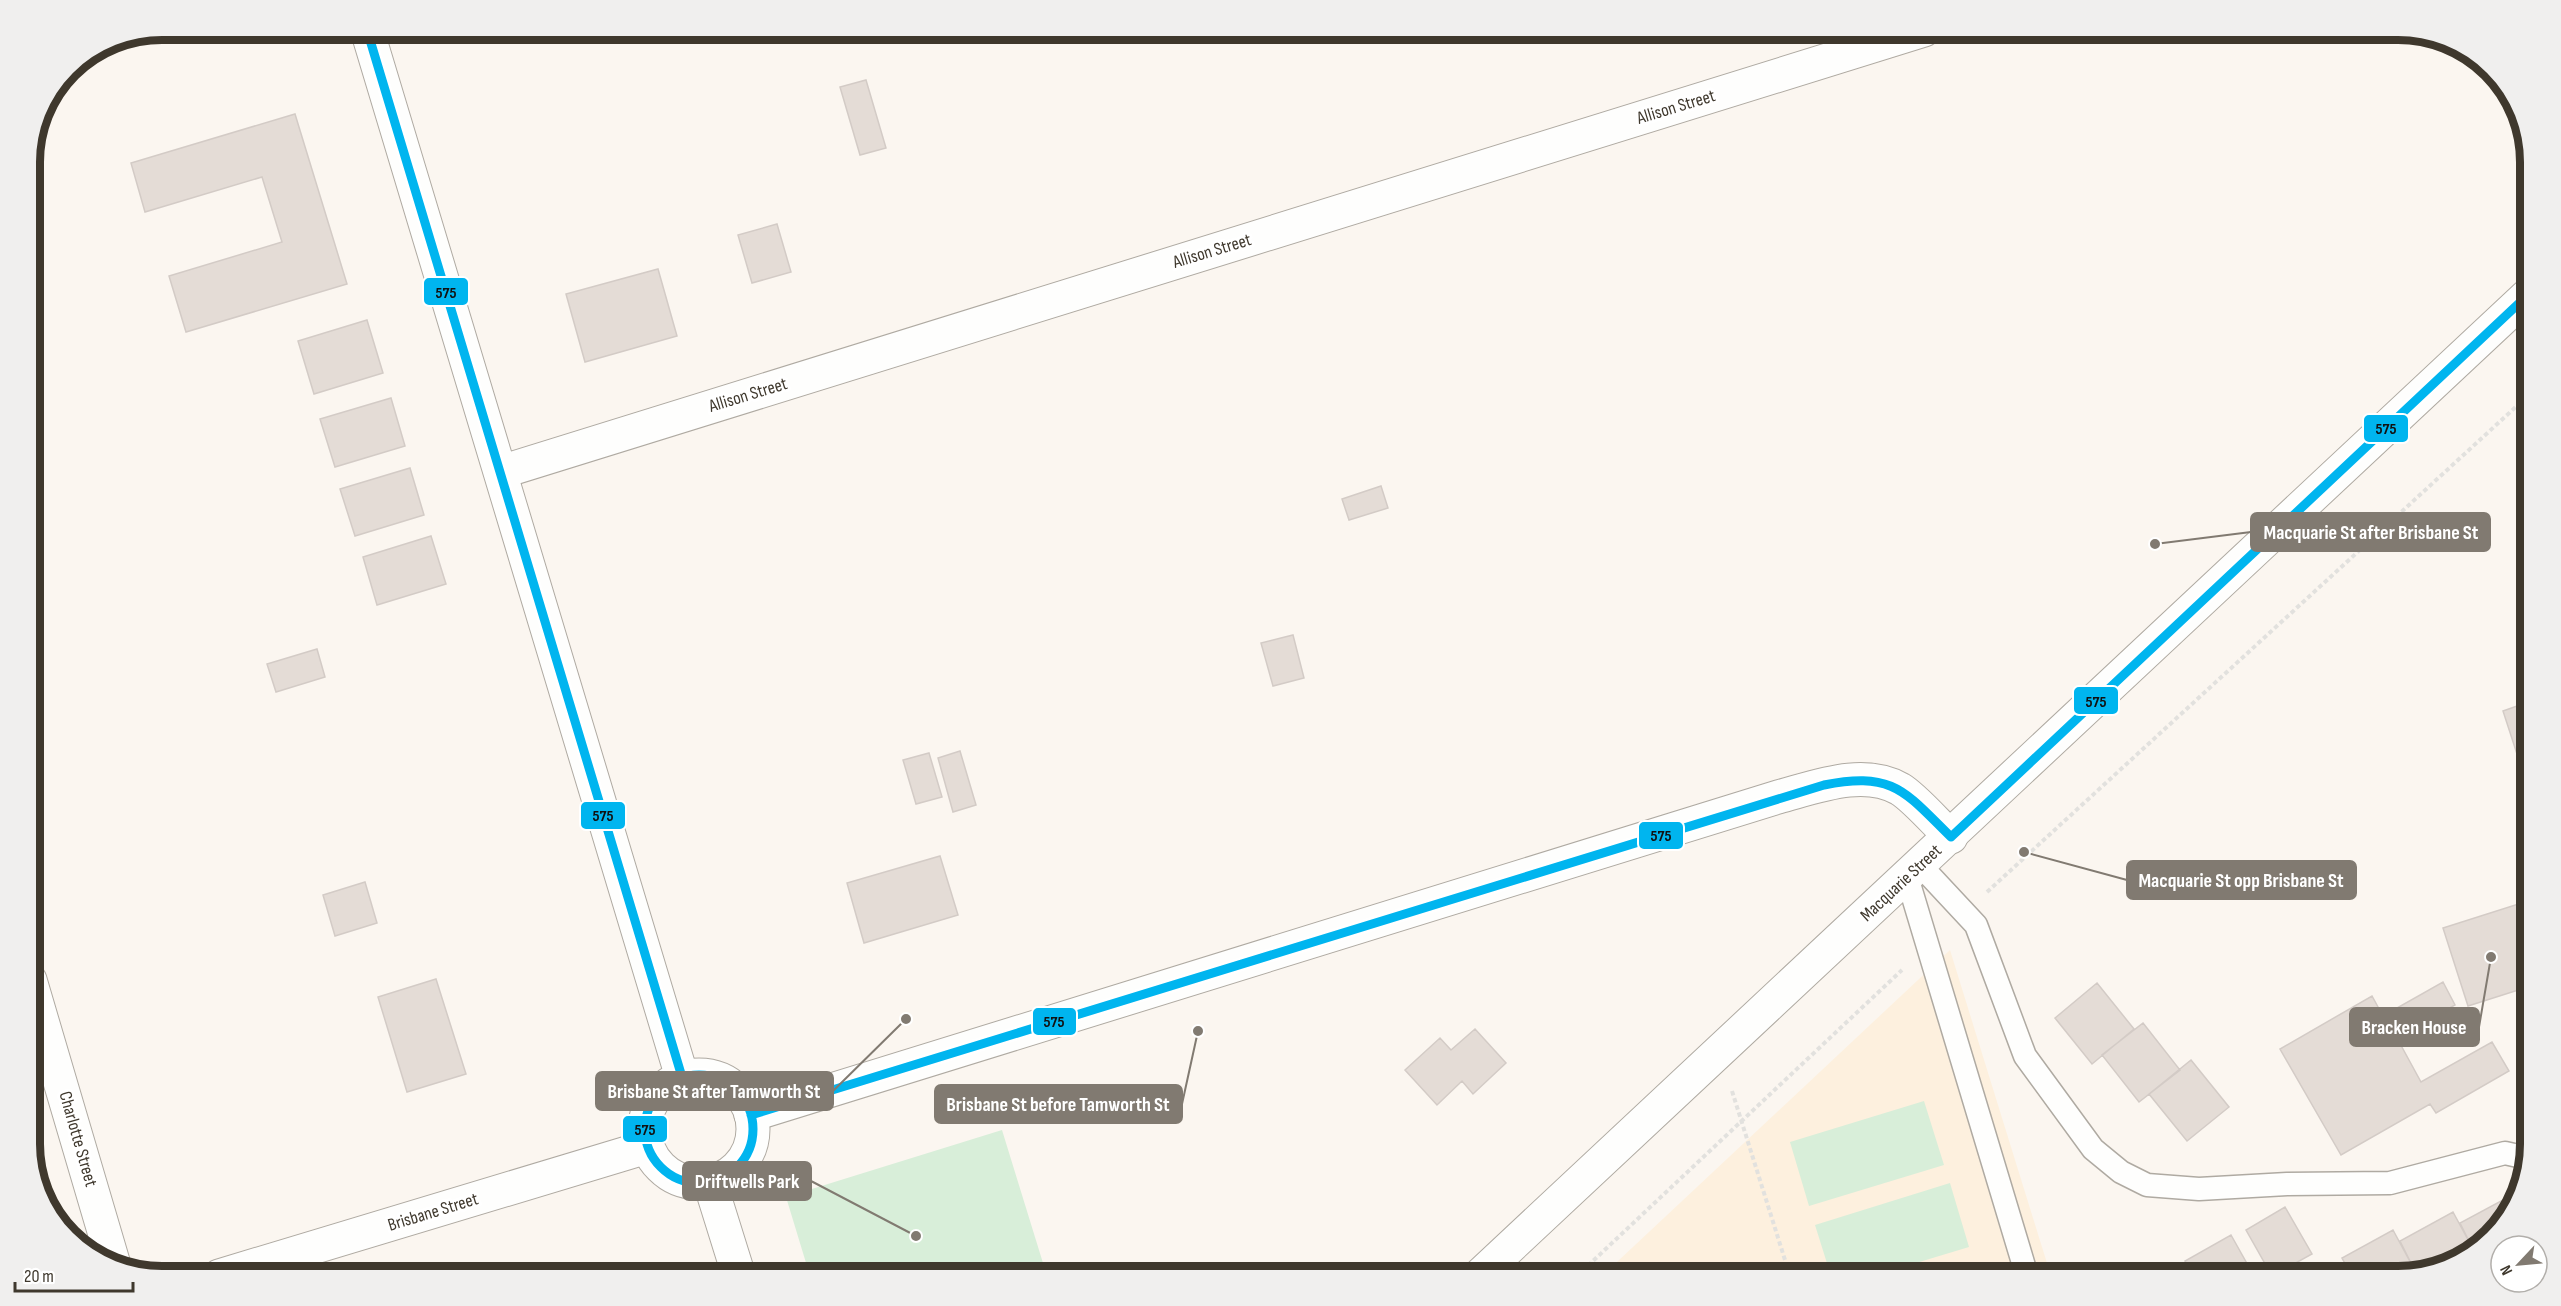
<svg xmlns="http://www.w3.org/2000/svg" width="2561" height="1306" font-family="'Sofia Sans Condensed',sans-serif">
<rect width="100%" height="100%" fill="#fbf6f0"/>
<path fill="#fdf0de" d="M1950 950 2051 1276H1602Z"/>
<path fill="#d8eed9" d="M1924 1101 1944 1165 1809 1206 1790 1142Z
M1002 1130 1047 1276H810L786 1197Z
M1950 1183 1969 1247 1873 1276H1831L1815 1225Z"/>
<path fill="#e4dcd6" stroke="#d3cbc6" stroke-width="1.5" d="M866 80 886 148 860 155 840 87Z
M295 114 347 284 186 332 169 276 282 242 262 177 145 212 131 163Z
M777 224 791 272 752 283 738 235Z
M658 269 677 336 585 362 566 294Z
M367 320 383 373 314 394 298 341Z
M391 398 405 446 335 467 320 419Z
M410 468 424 515 355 536 340 489Z
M1381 486 1388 508 1349 520 1342 499Z
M431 536 446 584 377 605 363 557Z
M1293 635 1304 678 1273 686 1261 643Z
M317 649 325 677 276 692 267 664Z
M2531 701V797L2503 711Z
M960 751 976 805 953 812 938 758Z
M929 753 942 797 916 804 903 760Z
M940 856 958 915 864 943 847 883Z
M365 882 377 923 335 936 323 895Z
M2531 900V986L2468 1006 2443 928Z
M436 979 466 1074 407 1092 378 997Z
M2443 982 2455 1005 2397 1038 2421 1082 2492 1042 2509 1071 2436 1113 2430 1104 2341 1155 2280 1049 2372 996 2383 1016Z
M2097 983 2134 1029 2092 1064 2055 1018Z
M2143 1023 2180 1070 2139 1102 2102 1055Z
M1475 1029 1506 1063 1473 1094 1462 1081 1437 1105 1405 1070 1440 1038 1451 1050Z
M2191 1060 2229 1107 2187 1141 2149 1094Z
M2514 1194 2517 1202 2474 1251 2460 1223Z
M2285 1207 2312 1254 2272 1276 2246 1230Z
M2453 1212 2474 1251 2472 1254 2415 1271 2400 1241Z
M2393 1230 2415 1271 2398 1276H2352L2342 1258Z
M2231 1235 2254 1276H2194L2185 1261Z
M2176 1268 2180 1276H2162Z"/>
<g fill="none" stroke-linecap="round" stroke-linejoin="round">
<defs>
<path id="lane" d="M1920 865 1976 925 2025 1056 2093 1149 2121 1172 2147 1185 2199 1189 2287 1184 2390 1183 2505 1153 2527 1158
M1907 877 2027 1276"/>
<path id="street" d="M501 472 1924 30
M30 980 114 1265
M751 1115 1778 797C1816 787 1863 768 1900 789 1915 798 1937 824 1951 837
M219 1276 647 1147"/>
<path id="secondary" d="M367 30 682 1077
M645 1129a54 54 0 1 1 108 0a54 54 0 1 1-108 0Z
M710 1183 739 1276
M1479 1276 2531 292"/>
</defs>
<use href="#lane" stroke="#afaaa2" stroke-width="25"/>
<use href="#street" stroke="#afaaa2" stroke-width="35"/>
<use href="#secondary" stroke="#afaaa2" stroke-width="35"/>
<path stroke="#e2e1de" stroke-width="4" stroke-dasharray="4.5 3" stroke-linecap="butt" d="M1987 892 2531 393
M1732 1091 1790 1276
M1577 1276 1902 970"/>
<use href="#lane" stroke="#fefefd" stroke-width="22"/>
<use href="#street" stroke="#fefefd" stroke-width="33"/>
<use href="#secondary" stroke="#fefefd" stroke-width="33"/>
<defs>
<path id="bus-1" d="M367 30 682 1077
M1951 837 2531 292
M645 1129a54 54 0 1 1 108 0a54 54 0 1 1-108 0Z
M751 1115 1824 785C1894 771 1905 792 1951 837"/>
</defs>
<use href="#bus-1" stroke="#fff" stroke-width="14"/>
<use href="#bus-1" stroke="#00b5ef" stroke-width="9"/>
</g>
<g text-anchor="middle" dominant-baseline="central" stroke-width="6" stroke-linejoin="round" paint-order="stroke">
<g font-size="18" fill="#3f382d" stroke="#fff">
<text transform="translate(1676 107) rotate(-17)">Allison Street</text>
<text transform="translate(1212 251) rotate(-17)">Allison Street</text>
<text transform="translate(748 395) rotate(-17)">Allison Street</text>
<text transform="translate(1901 883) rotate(-43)">Macquarie Street</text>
<text transform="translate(78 1139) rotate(74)">Charlotte Street</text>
<text transform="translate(433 1212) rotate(-17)">Brisbane Street</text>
</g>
</g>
<path d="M0 0H2561V1306H0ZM162 40H2398A122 122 0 0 1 2520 162V1144A122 122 0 0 1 2398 1266H162A122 122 0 0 1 40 1144V162A122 122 0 0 1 162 40Z" fill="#f0efee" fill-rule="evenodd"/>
<path fill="none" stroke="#3f382d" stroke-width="8" d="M162 40H2398A122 122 0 0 1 2520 162V1144A122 122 0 0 1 2398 1266H162A122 122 0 0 1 40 1144V162A122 122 0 0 1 162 40Z"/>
<path fill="none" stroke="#817a71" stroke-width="2" d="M2155 544L2251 532M2024 852L2127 880M2491 957L2479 1027M906 1019L833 1091M1198 1031L1182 1104M916 1236L811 1181"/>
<g fill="#817a71" stroke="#fff" stroke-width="2">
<circle cx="2155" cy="544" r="6"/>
<circle cx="2024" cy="852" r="6"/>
<circle cx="2491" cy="957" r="6"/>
<circle cx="906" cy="1019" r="6"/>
<circle cx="1198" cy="1031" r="6"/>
<circle cx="916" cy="1236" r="6"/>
</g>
<g fill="#817a71" stroke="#817a71" stroke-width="2">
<rect x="2251" y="513" width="239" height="38" rx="6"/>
<rect x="2127" y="861" width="229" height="38" rx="6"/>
<rect x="2350" y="1008" width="129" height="38" rx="6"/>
<rect x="596" y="1072" width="237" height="38" rx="6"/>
<rect x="935" y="1085" width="247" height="38" rx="6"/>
<rect x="683" y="1162" width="128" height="38" rx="6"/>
</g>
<g font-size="20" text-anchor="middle" font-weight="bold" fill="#fff">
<text x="2371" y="539">Macquarie St after Brisbane St</text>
<text x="2241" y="887">Macquarie St opp Brisbane St</text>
<text x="2414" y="1034">Bracken House</text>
<text x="714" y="1098">Brisbane St after Tamworth St</text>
<text x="1058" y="1111">Brisbane St before Tamworth St</text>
<text x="747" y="1188">Driftwells Park</text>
</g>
<g stroke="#fff" stroke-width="2">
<rect x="423" y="277" width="46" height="29" rx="6" fill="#00b5ef"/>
<rect x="2363" y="414" width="46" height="29" rx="6" fill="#00b5ef"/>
<rect x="2073" y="686" width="46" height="29" rx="6" fill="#00b5ef"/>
<rect x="580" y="801" width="46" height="29" rx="6" fill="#00b5ef"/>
<rect x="1638" y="821" width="46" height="29" rx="6" fill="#00b5ef"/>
<rect x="1032" y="1007" width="45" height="29" rx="6" fill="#00b5ef"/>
<rect x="622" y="1115" width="46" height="28" rx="6" fill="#00b5ef"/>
</g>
<g font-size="16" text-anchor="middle" font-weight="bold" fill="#111">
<text x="446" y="298">575</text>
<text x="2386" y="434">575</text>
<text x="2096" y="707">575</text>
<text x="603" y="821">575</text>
<text x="1661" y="841">575</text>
<text x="1054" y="1027">575</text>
<text x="645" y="1135">575</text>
</g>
<g transform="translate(2519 1264) rotate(244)"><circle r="28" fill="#ffffff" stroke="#b2afab" stroke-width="1.5"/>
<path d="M0-4.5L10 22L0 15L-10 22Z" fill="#817a71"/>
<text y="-9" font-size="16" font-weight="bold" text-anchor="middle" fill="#3f382d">N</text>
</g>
<path d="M15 1282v9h118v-9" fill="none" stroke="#3f382d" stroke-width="3"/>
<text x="24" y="1282" font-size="18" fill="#3f382d" stroke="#ffffff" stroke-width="4.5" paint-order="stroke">20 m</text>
</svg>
